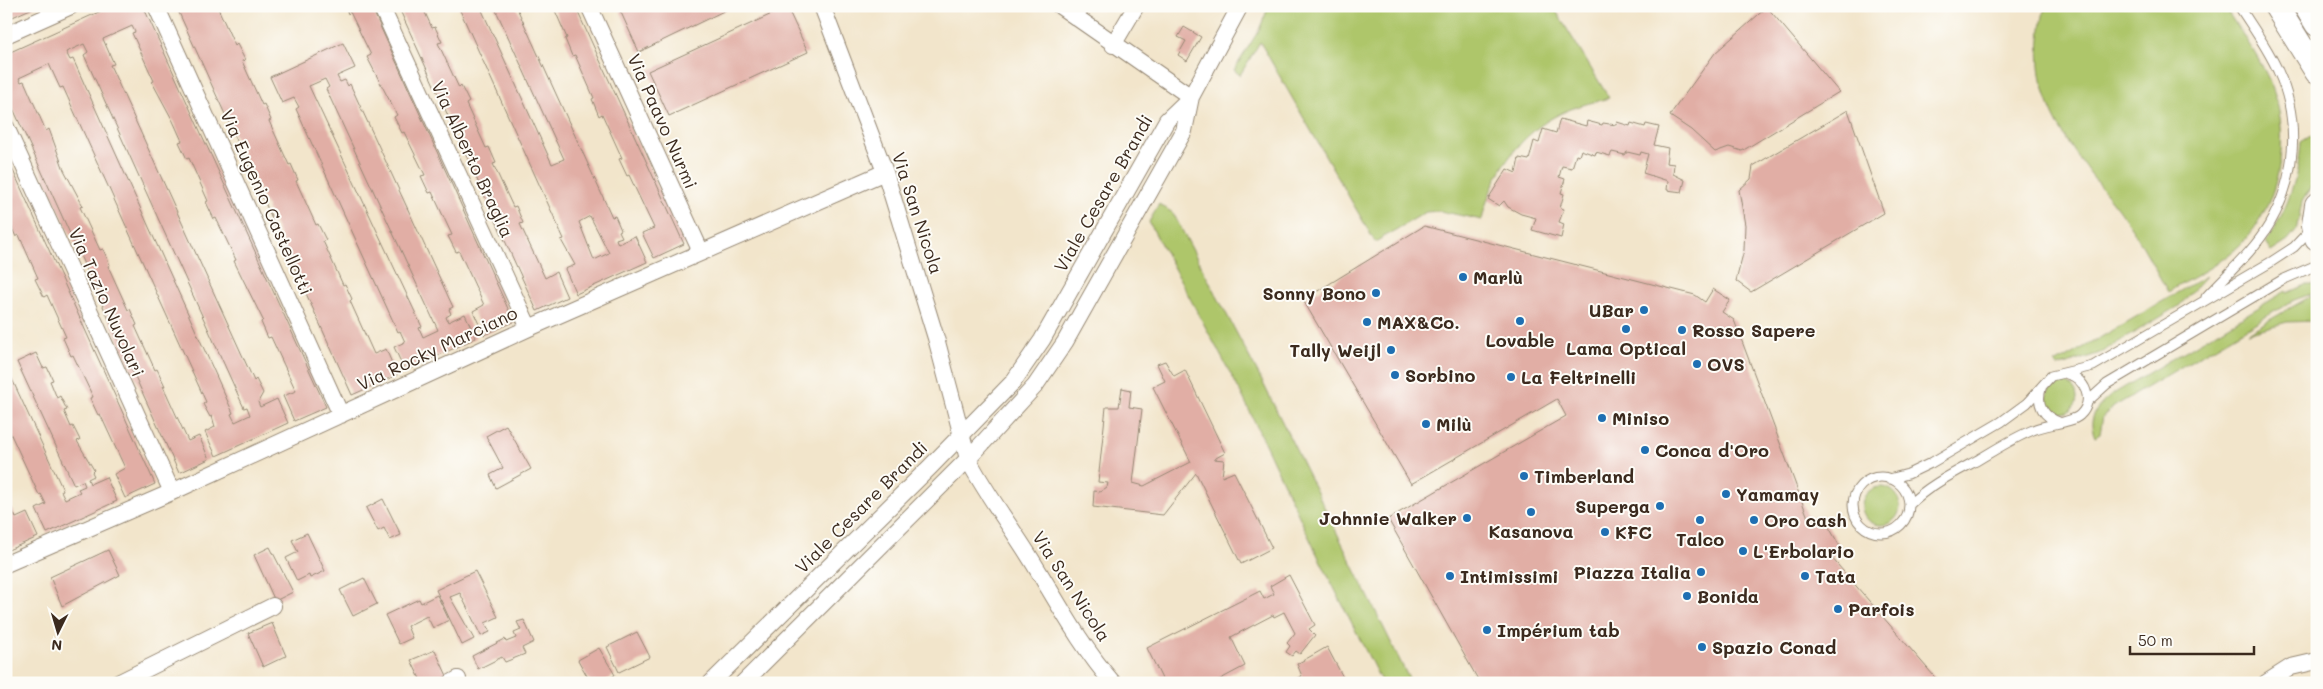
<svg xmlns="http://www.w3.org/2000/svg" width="2323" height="689" font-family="Mali,sans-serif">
<rect width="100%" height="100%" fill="#fdfcf7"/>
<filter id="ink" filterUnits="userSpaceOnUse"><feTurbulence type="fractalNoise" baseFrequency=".02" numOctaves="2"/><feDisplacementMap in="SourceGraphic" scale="10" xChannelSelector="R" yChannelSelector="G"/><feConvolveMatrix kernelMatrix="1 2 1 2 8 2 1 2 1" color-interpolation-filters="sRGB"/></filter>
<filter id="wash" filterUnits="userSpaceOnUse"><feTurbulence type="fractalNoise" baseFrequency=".0096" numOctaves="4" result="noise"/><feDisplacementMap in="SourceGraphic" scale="20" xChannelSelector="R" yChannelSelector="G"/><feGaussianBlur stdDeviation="1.12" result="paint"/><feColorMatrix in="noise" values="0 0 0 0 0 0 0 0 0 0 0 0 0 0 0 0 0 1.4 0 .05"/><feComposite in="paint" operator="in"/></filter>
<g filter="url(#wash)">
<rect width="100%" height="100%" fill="#f2e5cb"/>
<path fill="#aec66b" stroke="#747844" d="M1269 6H1553L1609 98C1590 103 1571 107 1554 117 1516 138 1490 179 1482 220L1440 211 1426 212 1375 242 1260 42 1240 75 1234 70 1259 30Z
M2045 6H2224C2242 35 2267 66 2276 99 2291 150 2275 218 2232 252 2213 268 2189 279 2168 292 2154 268 2142 242 2126 220 2116 204 2102 190 2091 175 2048 117 2029 78 2045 6Z
M2317 132V176L2302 202 2296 231 2288 241 2271 252 2265 243C2287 211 2298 180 2301 142Z
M1159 204 1173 213 1262 381 1411 683H1382L1315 550 1242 395 1149 222Z
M2206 276 2179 306 2100 353 2058 367 2055 364Z
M2307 284H2315L2317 292 2294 300 2115 406 2103 416 2100 434 2095 437C2086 417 2098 406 2113 394L2286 291 2287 293Z
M2311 296H2317V321L2287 322 2247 333Z
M2047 398a15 15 0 1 1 30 0a15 15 0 1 1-30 0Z
M1862 506a19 19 0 1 1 38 0a19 19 0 1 1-38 0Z"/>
<g id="blocks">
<path fill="#e1aea5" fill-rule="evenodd" d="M6 6H37L6 20Z
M112 6H143L326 407 294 421 283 396 296 391 271 337 268 338 261 322 263 320 234 261 236 260 216 218 214 219 206 202 208 201 189 158 187 159 179 142 182 141 173 121 152 82 154 81 132 33 135 32 132 26 130 27 103 39 114 64 110 65 254 381 256 379 263 393 258 402 260 407 277 399 288 423 216 456 205 432 215 427 212 416 210 417 203 404 206 402 63 87 60 88 49 64 19 78 21 82 24 81 46 131 49 129 64 170 83 206 80 207 100 250 103 249 110 265 108 266 128 310 130 309 137 325 135 326 155 370 157 369 165 386H163L188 441 199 436 209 459 179 473 6 93V54ZM84 44 88 52 84 55 244 408 247 407 250 415 235 422 231 414 233 413 73 59 70 60 66 52Z
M176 6H217L235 46 237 44 245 60 242 61 262 105 264 104 271 120 269 121 289 165 291 164 298 180 296 181 316 225 318 224 326 240 323 241 343 285 345 284 352 299 350 301 374 354 386 349 397 375 352 395Z
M345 6H371L514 322 484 335 473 311 484 305 459 251 456 252 448 236 452 235 432 192 429 193 421 176 425 175 404 132 402 133 394 117 397 115 367 57 371 55 350 12 348 14Z
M398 6H422L432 28 435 27 442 42 438 43 459 88 461 86 469 102 466 104 486 148 489 147 496 163 493 164 513 207 516 206 523 223 520 224 545 278 556 272 567 297 537 311Z
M458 6H480L552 164 564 159 494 6H516L612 217 615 216 621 230 619 231 622 237 616 239 618 244 635 236 647 262 576 294 565 269 575 265 561 240 564 239ZM590 216 609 253 594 260 579 222Z
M553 6H575L684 244 654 258 642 233 654 228 629 175 627 176 619 159 622 158 602 114 599 116 592 99 594 98 575 55 572 56 565 39 567 38Z
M618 6H734L639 52Z
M787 7 808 52 669 116 648 71Z
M1767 7 1839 92 1742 151 1729 147 1715 152 1691 130 1670 116 1672 112 1715 53Z
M1184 27 1201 37 1187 61 1178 55 1186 41 1178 37Z
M343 43 355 68 337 76 340 82 345 80 348 86 350 84 453 307 449 309 451 314 446 317 448 322 465 314 476 338 405 371 394 347 405 342 400 331 398 332 296 109 299 107 294 98 282 103 270 77ZM325 79 329 87 326 89 438 330 423 337 419 328 422 327 309 86Z
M1848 110 1884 213 1751 292 1736 281 1744 250 1745 225 1739 190 1751 179 1753 166Z
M1560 119 1586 126 1587 121 1602 125 1603 123 1616 125 1617 122 1630 126 1631 123 1645 127 1646 124 1659 127 1654 145 1668 148 1666 163 1674 164 1673 174 1685 180 1682 192 1667 190 1668 181 1643 173 1648 154 1641 152 1640 155 1627 152 1625 155 1612 152 1610 156 1596 152 1595 155 1581 150 1579 156 1576 155 1572 168 1562 166 1559 177 1565 179 1561 193 1564 194 1560 208 1564 209 1559 222 1564 224 1561 238 1532 230 1536 218 1521 214 1508 207 1504 201 1499 206 1488 199 1507 169 1516 173 1519 158 1529 160 1534 141 1539 143 1543 129 1556 133Z
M6 155 155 484 125 498 114 474 125 468 100 414 98 415 90 398 93 397 73 355 71 356 63 338 66 337 47 295 44 297 35 279 38 278 19 235 16 237 8 219 12 217 6 205Z
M1424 226 1695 295 1705 302 1713 289 1730 300 1722 312 1734 320 1810 523 1822 515 1842 550 1831 557 1940 683H1480L1388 519 1566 416 1557 399 1411 484 1303 300Z
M36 353 43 368 47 367 53 380 50 381 57 398 60 396 67 410 64 411 71 427 73 426 80 440 77 441 94 470 92 472 94 476 88 479 90 484 106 477 117 501 47 533 36 509 46 504 41 494 39 495 6 424V366L63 490 61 491 65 499 80 492 78 489 85 486 83 481 74 485 17 362Z
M1165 361 1174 376 1185 370 1225 453 1214 459 1224 460 1222 477 1234 472 1272 548 1241 564 1196 473 1163 515 1093 507 1094 491 1100 492 1107 487 1108 483 1098 482 1106 407H1119L1122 388 1131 390 1129 407 1142 409 1133 483 1144 486 1191 462 1153 387 1165 381 1157 364Z
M506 425 531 469 496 488 490 475 503 468 486 436Z
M6 496 16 518 27 513 38 537 6 551Z
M383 499 401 535 390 540 384 528 378 531 366 508Z
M307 533 325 571 310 578 309 575 297 581 286 558 298 552 292 540Z
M270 547 293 592 275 601 254 555Z
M108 550 120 575 62 606 50 577Z
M475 571 498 617 485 623 490 632 481 636 460 593 450 597 474 639 462 645 436 590Z
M1289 575 1315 625 1309 629 1315 635 1300 654 1296 651 1292 656 1286 652 1290 646 1287 643 1295 633 1284 612 1274 617 1273 615 1231 637 1245 666 1213 683H1164L1147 648 1260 591 1264 599 1274 594 1270 586Z
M364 578 377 604 353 616 340 590Z
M437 595 449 620 433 628 427 616 407 626 412 638 399 644 385 615 419 599 421 603Z
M524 620 534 642 522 648 525 654 505 662 502 657 478 669 472 656 505 639 506 642 516 638 514 633 521 630 517 622Z
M272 623 286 656 263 667 248 633Z
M637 632 650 657 619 672 607 647Z
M1327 647 1346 683H1288L1302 676 1297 664Z
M599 648 615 675 602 683H591L578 660Z
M435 650 448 678 438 683H422L411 660Z
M9 675 11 680 12 683 6 681V676Z"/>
</g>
</g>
<g filter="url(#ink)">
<use href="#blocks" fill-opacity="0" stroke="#968874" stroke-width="1"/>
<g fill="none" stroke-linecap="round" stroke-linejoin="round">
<defs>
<path id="lane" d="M2206 297C2227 274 2253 252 2269 225 2296 179 2301 120 2278 71 2268 48 2253 28 2239 6
M2041 389C2036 405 2044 417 2059 422
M2087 402 2107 384 2282 280 2317 265
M1853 505a28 28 0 1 1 56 0a28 28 0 1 1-56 0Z
M1889 479 1908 474 1931 463 2001 422 2027 403 2051 376 2093 366 2271 262 2294 247 2312 228
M1909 505C1928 486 1952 474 1976 461 1995 450 2013 438 2033 430 2046 424 2072 423 2080 415 2095 401 2085 378 2067 374"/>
<path id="street" d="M156 6 341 415
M381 6 529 328
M589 6 701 252
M822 6 885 172 936 338 968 459C986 494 1010 525 1031 559 1057 601 1080 645 1113 683
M1060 6 1191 97
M6 35 71 6
M1113 45 1136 6
M6 127 172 492
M6 564 172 492 529 328 885 172
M118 683 273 606
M451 683 458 679
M711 683 930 467 1013 382 1042 340 1167 120 1191 97
M743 683 968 459 1035 386 1065 342 1184 131 1191 97 1240 6
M2266 683 2291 667 2317 661"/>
<path id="secondary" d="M2276 6 2317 72
M2306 6 2317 24
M2317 205 2314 225 2317 238"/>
</defs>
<use href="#lane" stroke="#968874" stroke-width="11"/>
<use href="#street" stroke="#968874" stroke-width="18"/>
<use href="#secondary" stroke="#968874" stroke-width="26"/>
<use href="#lane" stroke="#fff" stroke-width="9"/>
<use href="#street" stroke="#fff" stroke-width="16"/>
<use href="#secondary" stroke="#fff" stroke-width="24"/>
</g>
</g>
<g fill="#1f6fb2" stroke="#fdfcf7" stroke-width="2">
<circle cx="1463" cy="277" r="5"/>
<circle cx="1376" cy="293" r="5"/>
<circle cx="1644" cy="310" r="5"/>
<circle cx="1520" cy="321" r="5"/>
<circle cx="1367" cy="322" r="5"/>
<circle cx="1626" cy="329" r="5"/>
<circle cx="1682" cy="330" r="5"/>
<circle cx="1391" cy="350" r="5"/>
<circle cx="1697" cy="364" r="5"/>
<circle cx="1395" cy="375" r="5"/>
<circle cx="1511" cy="377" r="5"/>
<circle cx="1602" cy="418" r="5"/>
<circle cx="1426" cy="424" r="5"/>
<circle cx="1645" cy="450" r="5"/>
<circle cx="1524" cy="476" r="5"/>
<circle cx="1726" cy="494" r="5"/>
<circle cx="1660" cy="506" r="5"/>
<circle cx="1531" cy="512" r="5"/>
<circle cx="1467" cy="518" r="5"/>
<circle cx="1700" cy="520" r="5"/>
<circle cx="1754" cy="520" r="5"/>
<circle cx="1605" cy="532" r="5"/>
<circle cx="1743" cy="551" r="5"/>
<circle cx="1701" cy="572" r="5"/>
<circle cx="1450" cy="576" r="5"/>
<circle cx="1805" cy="576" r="5"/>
<circle cx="1687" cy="596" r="5"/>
<circle cx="1838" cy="609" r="5"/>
<circle cx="1487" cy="630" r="5"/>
<circle cx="1702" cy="647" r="5"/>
</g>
<g text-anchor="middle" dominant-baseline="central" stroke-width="4" stroke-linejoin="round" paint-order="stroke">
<g font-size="18" fill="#3b2a1e" stroke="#fdfcf7">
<text transform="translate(663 121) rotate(66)">Via Paavo Nurmi</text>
<text transform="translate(473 159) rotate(65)">Via Alberto Braglia</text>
<text transform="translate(1103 193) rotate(-60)">Viale Cesare Brandi</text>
<text transform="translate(267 202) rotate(66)">Via Eugenio Castellotti</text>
<text transform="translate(918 213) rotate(72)">Via San Nicola</text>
<text transform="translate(107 302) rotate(66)">Via Tazio Nuvolari</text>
<text transform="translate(437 348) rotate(-25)">Via Rocky Marciano</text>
<text transform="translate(861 507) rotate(-45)">Viale Cesare Brandi</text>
<text transform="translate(1072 586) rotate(57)">Via San Nicola</text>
</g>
<g font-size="18" font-weight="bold" fill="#3b2a1e" stroke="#fdfcf7" text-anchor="start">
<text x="1473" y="277">Marlù</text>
<text x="1366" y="293" text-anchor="end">Sonny Bono</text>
<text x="1634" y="310" text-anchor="end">UBar</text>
<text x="1377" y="322">MAX&amp;Co.</text>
<text x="1692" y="330">Rosso Sapere</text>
<text x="1520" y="340" text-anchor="middle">Lovable</text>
<text x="1626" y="348" text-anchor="middle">Lama Optical</text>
<text x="1381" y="350" text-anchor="end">Tally Weijl</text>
<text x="1707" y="364">OVS</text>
<text x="1405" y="375">Sorbino</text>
<text x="1521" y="377">La Feltrinelli</text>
<text x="1612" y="418">Miniso</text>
<text x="1436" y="424">Milù</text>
<text x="1655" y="450">Conca d'Oro</text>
<text x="1534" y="476">Timberland</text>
<text x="1736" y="494">Yamamay</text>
<text x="1650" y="506" text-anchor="end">Superga</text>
<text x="1457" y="518" text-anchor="end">Johnnie Walker</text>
<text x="1764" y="520">Oro cash</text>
<text x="1531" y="531" text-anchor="middle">Kasanova</text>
<text x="1615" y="532">KFC</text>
<text x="1700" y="539" text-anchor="middle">Talco</text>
<text x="1753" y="551">L'Erbolario</text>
<text x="1691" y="572" text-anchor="end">Piazza Italia</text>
<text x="1460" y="576">Intimissimi</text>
<text x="1815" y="576">Tata</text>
<text x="1697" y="596">Bonida</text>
<text x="1848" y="609">Parfois</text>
<text x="1497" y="630">Impérium tab</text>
<text x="1712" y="647">Spazio Conad</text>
</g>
</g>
<rect width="2323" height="689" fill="none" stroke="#fdfcf7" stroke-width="25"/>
<g transform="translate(58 632) rotate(185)" stroke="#fdfcf7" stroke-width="4" paint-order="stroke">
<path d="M0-4L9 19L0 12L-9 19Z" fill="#3b2a1e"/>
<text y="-8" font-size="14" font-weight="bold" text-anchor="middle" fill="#3b2a1e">N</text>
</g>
<path d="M2130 646v8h124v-8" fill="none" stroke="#3b2a1e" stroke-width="2.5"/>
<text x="2138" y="646" font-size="15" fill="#3b2a1e" stroke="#fdfcf7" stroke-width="4" paint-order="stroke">50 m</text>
</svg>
